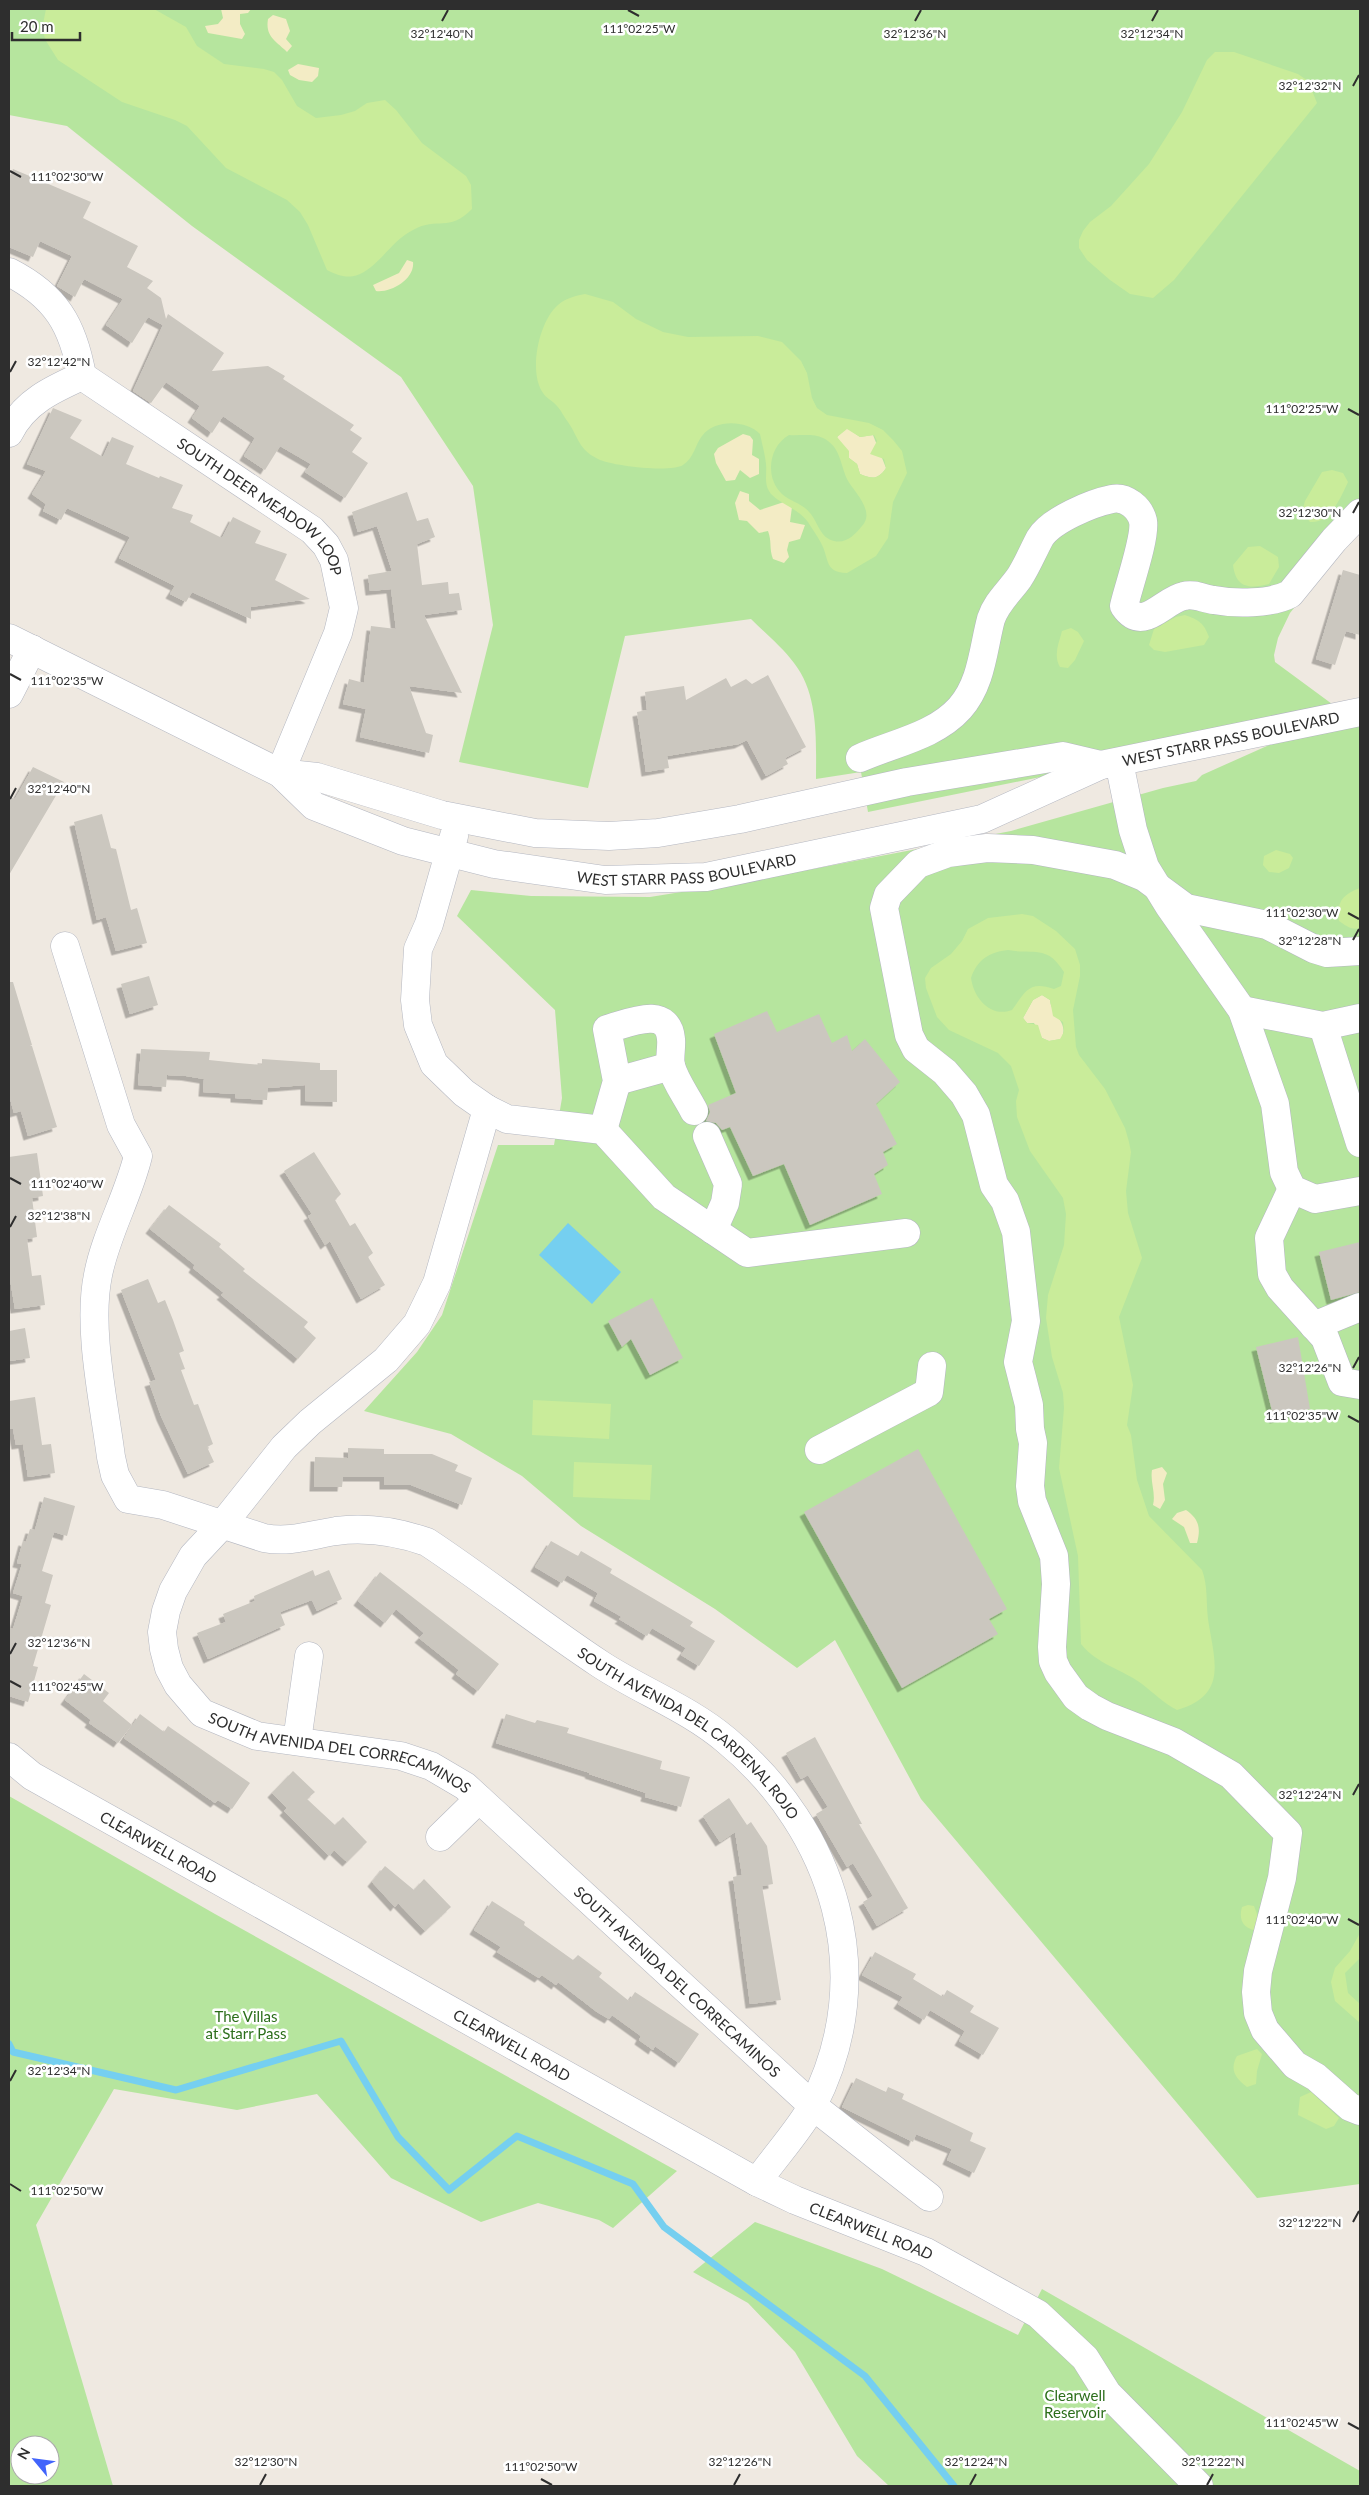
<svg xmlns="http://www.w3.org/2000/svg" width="1369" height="2495" font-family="Lato,sans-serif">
<defs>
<filter id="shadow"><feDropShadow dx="-4.5" dy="4.5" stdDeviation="0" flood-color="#0004"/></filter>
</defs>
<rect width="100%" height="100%" fill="#efe9e1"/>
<path fill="#b6e59e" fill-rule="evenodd" d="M9 9H1360V526L1290 613 1278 638 1274 655 1275 662 1347 715 1359 712 1360 2184 1257 2198 921 1799 835 1640 797 1668 715 1609 581 1526 522 1476 451 1434 364 1411 417 1352 442 1315 498 1145H554L562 1098 555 1010 457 916 471 890 531 896 650 897 750 881 1011 831 1163 788 1196 781 1202 775 1327 719 868 812 861 772 816 779C816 740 819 695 794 663 782 647 765 633 751 619L625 636 588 788 459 762 493 625 473 486 401 377 192 226 67 126 9 115Z
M9 1796 215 1914 677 2171 613 2228 599 2220 538 2203 481 2222 391 2178 317 2094 237 2110 114 2089 36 2225 113 2486H9ZM20 2445H50V2475H20Z
M755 2222 882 2269 1018 2335 1042 2289 1360 2471V2486H889L857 2456 795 2352 748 2303 693 2272Z"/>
<path fill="#f3ecc5" d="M221 9H251L248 13 240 14V24L245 34 242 39 208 33 205 26 218 24 223 18Z
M273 15 286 19 290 31 286 39 292 46 287 52C276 41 265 37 268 19Z
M298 64 319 68 318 76 312 82 299 80 290 75 288 70Z
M407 260 413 262C415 279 391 293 376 291L373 285 399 273Z
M847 428 860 437 873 435 886 468C878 480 872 479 860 474L857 464 849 458 837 437Z
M743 434 750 436 753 440 752 455 759 459V474L750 478 740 470 735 480 726 481 716 463 714 454 718 448Z
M740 491 749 494V501L760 510 784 502 792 507 790 522 805 525 800 539 789 542 787 550 789 557 784 563 773 559C769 549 772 541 768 531L759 533 747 521 739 520 735 503Z
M1042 995 1050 1000C1051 1016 1070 1022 1061 1039L1049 1041 1042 1038 1034 1023H1027L1023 1018 1033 1000Z
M1162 1467 1167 1473 1163 1484 1165 1500 1160 1509 1153 1505C1156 1493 1150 1482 1152 1470Z
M1186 1510C1199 1519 1201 1528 1197 1543H1190L1184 1527 1172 1519 1177 1513Z"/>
<path fill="#c9ec9a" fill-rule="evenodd" d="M46 9H154L186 27 197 46 224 64 264 69 274 72 282 80 297 106 316 118 341 115 355 111 367 103 385 100 396 110 422 143 466 176 471 185 472 209C448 233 438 216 413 230 392 240 381 264 360 274 348 279 339 276 327 270L308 225 300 212 287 200 226 168 187 126 175 120 122 102 58 60 46 41 42 29Z
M1215 52H1234L1298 74 1308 81 1317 103 1174 280 1153 298 1130 294 1110 280 1087 260 1079 248V240L1083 231 1090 222 1111 206 1149 164 1182 112 1207 60Z
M585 294 613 302 636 319 663 332 688 337 758 336 782 342 801 361 807 373 812 398 817 408 827 415 869 423 883 430 893 440 902 451 907 473 893 502 888 538 876 556 847 573C825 573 829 559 822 545 819 538 812 529 808 522 798 508 775 502 769 491 764 483 767 473 766 464 765 454 762 444 760 434 746 420 715 419 702 436 695 445 694 458 683 465 670 473 612 466 598 459 578 449 579 438 568 422 564 417 561 410 557 406 553 401 546 398 543 393 528 372 539 321 558 305 566 298 575 296 585 294ZM847 429 860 437 874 435 877 441 870 454 884 459 886 468C878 480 872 479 860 474L857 464 849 458V451L837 437ZM789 435C799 436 813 433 823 438 840 446 840 463 847 479 853 491 876 511 862 526 855 534 847 544 834 541 820 538 818 522 810 513 802 503 791 502 782 494 765 478 768 447 789 435Z
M1332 470 1343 473 1348 482C1341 497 1330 524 1310 522L1302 512 1305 501 1322 472Z
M1260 546 1278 557 1279 567 1269 584C1249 589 1236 588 1233 565L1248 547Z
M1185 615C1199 620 1204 623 1209 637L1204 645 1165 652 1154 650 1149 645 1154 629 1176 617Z
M1071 628 1078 632 1084 641 1075 660 1068 668 1060 667C1053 655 1059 643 1062 631Z
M1276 850 1290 854 1293 858 1289 868 1279 873 1269 872 1263 865 1264 856Z
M1360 888V928C1352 931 1345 925 1339 921 1336 902 1343 894 1360 888Z
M1022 914 1033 916 1056 931 1075 949 1080 965V976L1073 1010 1076 1047 1079 1055 1105 1089 1125 1128 1129 1142 1131 1152 1126 1191 1128 1213 1142 1258 1119 1317 1133 1385 1127 1425 1131 1435 1137 1480 1149 1516 1202 1570C1208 1586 1206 1602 1208 1619 1214 1660 1229 1695 1177 1710 1163 1703 1154 1693 1142 1684 1122 1669 1098 1665 1081 1644L1078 1556 1059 1468 1064 1408 1063 1393 1052 1357 1046 1318 1048 1295 1064 1245 1066 1214 1063 1198 1030 1151 1017 1117 1016 1101 1019 1090 1011 1066 998 1053 949 1030 937 1017 926 988 925 978 931 968 951 954 962 941 968 929 988 918ZM1008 950C1034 955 1047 944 1064 972L1061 986 1054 989C1029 980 1025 992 1012 1010 991 1018 974 999 971 978 977 960 989 952 1008 950ZM1042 995 1050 1000 1053 1016 1063 1022 1064 1032 1060 1039 1049 1041 1042 1038 1038 1025 1027 1023 1023 1018 1033 1000Z
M533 1400 611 1404 609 1439 532 1435Z
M574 1462 652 1465 650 1500 573 1497Z
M1248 1905 1254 1906 1260 1922 1258 1931C1244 1929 1238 1921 1242 1907Z
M1360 1933V1958L1345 1973 1348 1993 1360 2004V2023L1335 2001 1331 1982 1335 1968 1350 1951Z
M1257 2049 1262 2054 1257 2071 1256 2084 1247 2087C1236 2079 1229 2070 1237 2056Z
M1311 2092 1339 2118 1334 2126 1326 2129 1298 2115 1300 2097Z"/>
<path fill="#75cff0" d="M568 1223 621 1272 592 1304 539 1255Z"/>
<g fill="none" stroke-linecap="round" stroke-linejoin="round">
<path stroke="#75cff0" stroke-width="7" d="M9 2044 13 2052 176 2090 341 2041 398 2137 449 2190 517 2136 633 2184 664 2227 865 2376 954 2486"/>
</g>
<path fill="#cbc7bf" filter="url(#shadow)" d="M13 169 91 202 83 218 138 246 127 267 153 281 147 288 161 298 166 319 168 314 224 353 212 371 268 366 285 376 283 379 354 425 350 430 362 438 352 452 368 463 345 498 305 472 311 464 280 446 265 470 244 456 255 438 223 416 212 433 192 418 200 406 166 382 151 403 133 391 163 325 148 317 132 343 106 325 123 299 84 279 75 297 57 286 72 256 40 241 33 257 9 247V179Z
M53 408 82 420 70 438 103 457 112 437 134 446 126 464 159 478 160 476 183 485 172 508 193 515 190 522 222 538 233 517 261 531 255 543 287 554 275 580 310 599 251 607V619L192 592 186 602 170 594 175 586 119 558 130 537 67 508 61 520 43 511 46 504 32 494 46 471 27 464Z
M407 492 417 521 428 518 435 537 417 544 422 585 448 582 449 594 459 593 462 610 424 615 462 693 409 686 426 733 433 735 429 753 360 737 366 709 343 704 349 679 364 683 371 626 396 629 391 589 370 591 368 575 392 571 377 526 358 532 352 512Z
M1343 570 1360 575V635L1346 631 1335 665 1316 659Z
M768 675 806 747 785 758 788 764 766 776 747 740 739 744 667 756 669 768 646 772 637 712 647 710 645 692 684 686 686 700 726 678 731 687 746 679 752 684Z
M33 767 64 782 9 875V797L15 799Z
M102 814 111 848 116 849 131 910 137 908 147 943 116 951 106 917 97 920 74 822Z
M149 976 158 1005 130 1014 121 984Z
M9 982H13L32 1045 30 1046H32L57 1127 28 1136 21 1111 14 1113 9 1095Z
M767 1011 777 1032 819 1014 832 1043 847 1035 852 1051 865 1039 900 1082 876 1104 897 1144 883 1152 888 1165 874 1174 882 1194 810 1225 784 1164 753 1176 730 1127 722 1130 716 1123 706 1121 710 1112 708 1105 736 1093 714 1034Z
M141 1049 210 1052 209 1060 238 1063 262 1065V1059L320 1063V1070H337V1102L305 1101V1085L268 1088 267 1100 235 1098V1094L203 1092 204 1079 186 1076 167 1075 166 1087 138 1085Z
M314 1152 341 1194 335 1200 350 1226 355 1223 373 1253 368 1257 385 1285 361 1299 330 1241 325 1245 308 1216 312 1214 284 1171Z
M37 1153 43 1196 32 1198 37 1237 27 1239 32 1276 41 1275 45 1305 15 1309 9 1273V1157Z
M169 1205 221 1244 219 1247 245 1269 243 1271 308 1322 304 1327 316 1338 298 1359 221 1295 224 1293 193 1268 195 1265 150 1229Z
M1360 1242V1292L1331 1300 1319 1252Z
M148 1279 158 1303 165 1300 173 1320 184 1351 179 1353 185 1369 181 1370 194 1405 198 1404 213 1444 207 1447 214 1462 188 1474 161 1416 149 1382 156 1380 121 1290Z
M652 1298 683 1358 650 1375 631 1339 622 1347 608 1321Z
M25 1328 30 1358 9 1361V1331Z
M1298 1337 1310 1409 1274 1419 1256 1347Z
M35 1397 42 1445 51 1444 55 1473 28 1477 23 1444 16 1445 13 1429H9V1401Z
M348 1448 384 1449V1454H432L458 1465 455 1471 472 1478 462 1505 411 1485H384V1477H343L342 1487H314L315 1457 348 1458Z
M918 1449 1007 1609 989 1619 998 1634 902 1688 804 1512Z
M44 1497 75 1506 67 1536 54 1532 42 1571 53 1575 45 1603 51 1605 33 1666 38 1667 28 1702 9 1696V1628L13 1629 23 1596 13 1593 22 1564 17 1563 23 1541 26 1542 30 1529 35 1530Z
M551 1541 578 1556 581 1551 612 1569 610 1573 678 1613 693 1622 690 1626 715 1641 699 1666 681 1655 686 1648 652 1628 647 1636 619 1619 622 1617 594 1601 598 1593 567 1575 562 1583 535 1567Z
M313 1570 315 1576 329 1570 342 1599 317 1611 312 1600 280 1612 285 1625 208 1659 197 1633 226 1622 223 1614 255 1601 254 1596Z
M380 1572 499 1664 478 1691 456 1674 459 1670 419 1638 424 1633 396 1609 385 1623 358 1601Z
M84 1674 109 1693 103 1701 132 1725 118 1743 89 1723 91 1720 65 1700Z
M140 1714 164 1732 168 1726 250 1783 232 1809 218 1800 215 1803 124 1738Z
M506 1714 535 1723 537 1720 569 1728 567 1733 662 1761 660 1769 690 1777 681 1807 645 1797 646 1793 589 1774 590 1773 496 1743Z
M815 1737 862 1824H859L908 1908 877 1926 863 1902 873 1896 853 1863 847 1867 816 1814 828 1807 808 1775 801 1779 786 1753Z
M293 1771 315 1792 307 1799 322 1813 335 1825 343 1817 367 1842 347 1862 334 1850 329 1856 284 1811 287 1808 272 1793Z
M729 1798 747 1825 751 1822 767 1846 773 1884 762 1886 781 2000 750 2004 733 1877 742 1875 735 1832 720 1842 703 1816Z
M385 1866 414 1890 424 1879 451 1907 425 1931 398 1903 395 1907 372 1882Z
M492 1901 525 1922 524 1925 573 1960 578 1955 602 1973 599 1977 629 2001 635 1992 699 2034 679 2063 655 2046 653 2050 639 2040 641 2036 612 2015 609 2019 597 2012 558 1982 556 1985 542 1975 539 1978 497 1952 501 1947 474 1930Z
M875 1952 916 1974 913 1979 943 1997 947 1990 974 2006 970 2012 999 2028 983 2055 959 2041 965 2031 930 2010 924 2020 898 2004 903 1997 862 1975Z
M856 2078 886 2092 888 2087 904 2094 902 2099 973 2133 970 2141 986 2148 974 2173 947 2160 952 2149 916 2134 913 2142 842 2107Z"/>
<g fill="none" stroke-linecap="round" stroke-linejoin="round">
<defs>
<g id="minor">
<path d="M9 272C56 296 73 325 82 376"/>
<path id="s1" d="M9 433C24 402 53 389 82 376L312 530 326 545 334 560 344 608 338 633 280 773"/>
<path id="s2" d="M9 638 280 773 314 806 403 841 494 864 605 880 706 877 982 819 1101 765 1360 712"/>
<path d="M9 694 32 649"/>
<path d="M860 758C894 743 935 736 960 708 982 683 983 649 991 619 996 603 1009 592 1019 578 1027 566 1033 551 1040 538 1051 520 1092 503 1112 499 1126 496 1140 508 1143 521 1146 537 1128 588 1124 606 1143 634 1163 600 1184 596 1194 593 1204 599 1214 600 1235 604 1271 604 1290 594L1334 540 1360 513"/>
<path d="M1119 762 1133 830 1145 867 1169 906 1242 1010 1275 1104 1284 1172 1292 1189 1315 1199 1360 1191"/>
<path d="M280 773 317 777 442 815 535 833 609 836 658 833 740 819 907 782 1063 756 1101 765"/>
<path d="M454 836 429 924 418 949 415 1000 418 1025 434 1064 464 1093 487 1109 507 1119 603 1130 664 1197 747 1253 906 1233"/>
<path id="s3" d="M65 946 121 1125 138 1156C128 1197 106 1234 98 1275 87 1328 104 1403 111 1457L115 1475 128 1499 163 1505 264 1538C289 1543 311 1535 336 1531 367 1527 398 1532 427 1542 486 1581 541 1625 600 1664 641 1691 688 1708 726 1740 835 1830 880 1975 813 2105 801 2128 773 2159 757 2182"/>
<path d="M1360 951 1327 953 1314 949 1267 925 1186 908 1144 877 1115 865 1033 850 987 848 963 851 948 853 918 864 888 895 884 908 909 1035 916 1049 945 1072 964 1094 976 1115 994 1185 1005 1201 1016 1232 1026 1321 1018 1362 1029 1405 1030 1429 1033 1443 1030 1486 1032 1501 1054 1556 1056 1584 1052 1647 1053 1661 1058 1672 1076 1697 1090 1707 1107 1716 1174 1742 1231 1775 1288 1833 1282 1878 1258 1971 1256 1992 1258 2013 1265 2030 1295 2065 1316 2077 1350 2107 1360 2111"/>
<path d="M1242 1010 1323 1026 1360 1018"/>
<path d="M1323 1026 1360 1143"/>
<path d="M617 1081 671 1066"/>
<path id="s4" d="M487 1109 437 1283 417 1324 386 1360 310 1422 284 1447 222 1525 193 1556 173 1591 166 1611 162 1632 164 1649 169 1668 178 1685 202 1713 257 1736 401 1756 431 1766 465 1786 813 2106 929 2197"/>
<path d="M603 1130 617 1081 607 1029C627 1024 668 1004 671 1039 672 1047 669 1058 671 1066 675 1081 687 1097 694 1111"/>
<path d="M707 1136 728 1184 725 1203 713 1230"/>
<path d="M1292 1189 1269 1238 1272 1274 1280 1288 1325 1338 1342 1382 1360 1385"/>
<path d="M1314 1326 1360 1307"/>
<path d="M819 1450 929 1392 932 1366"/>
<path d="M297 1741 309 1656"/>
<path id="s5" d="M9 1757 32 1776 757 2182 795 2200 926 2252 1038 2314 1085 2358 1107 2393 1199 2486"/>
<path d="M440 1837 479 1799"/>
</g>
</defs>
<use href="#minor" stroke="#b4b7c1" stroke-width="29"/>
<use href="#minor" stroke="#fff" stroke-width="28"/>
</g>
<path fill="none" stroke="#2e2e2e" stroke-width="2" d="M628 10 639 16M442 21 448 10M915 21 921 10M1152 21 1158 10M1353 86 1359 75M10 171 21 177M10 372 16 361M1348 409 1359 415M1353 513 1359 502M10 674 21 680M10 799 16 788M1348 913 1359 919M1353 940 1359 929M10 1178 21 1184M10 1227 16 1216M1353 1368 1359 1357M1348 1416 1359 1422M10 1654 16 1643M10 1681 21 1687M1353 1795 1359 1784M1348 1919 1359 1925M10 2081 16 2070M10 2184 21 2191M1353 2222 1359 2211M1348 2423 1359 2429M541 2479 552 2485M260 2485 266 2474M734 2485 740 2474M970 2485 976 2474M1207 2485 1213 2474"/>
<g text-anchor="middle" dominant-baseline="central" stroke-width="5" stroke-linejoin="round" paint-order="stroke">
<g font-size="15" fill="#2e2e2e" stroke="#fff">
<text stroke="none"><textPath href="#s1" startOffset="318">SOUTH DEER MEADOW LOOP</textPath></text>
<text stroke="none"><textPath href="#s2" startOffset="1298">WEST STARR PASS BOULEVARD</textPath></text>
<text stroke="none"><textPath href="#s2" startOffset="734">WEST STARR PASS BOULEVARD</textPath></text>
<text stroke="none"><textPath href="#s3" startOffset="1210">SOUTH AVENIDA DEL CARDENAL ROJO</textPath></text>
<text stroke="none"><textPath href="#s4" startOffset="871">SOUTH AVENIDA DEL CORRECAMINOS</textPath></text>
<text stroke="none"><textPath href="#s5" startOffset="175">CLEARWELL ROAD</textPath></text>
<text stroke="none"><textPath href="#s4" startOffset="1291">SOUTH AVENIDA DEL CORRECAMINOS</textPath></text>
<text stroke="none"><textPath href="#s5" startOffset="580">CLEARWELL ROAD</textPath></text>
<text stroke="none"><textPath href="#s5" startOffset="985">CLEARWELL ROAD</textPath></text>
</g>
<g font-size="15" fill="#2c6e1b" stroke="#fff">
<text x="246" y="2016">The Villas<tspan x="246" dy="17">at Starr Pass</tspan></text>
<text x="1075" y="2395">Clearwell<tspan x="1075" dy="17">Reservoir</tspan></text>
</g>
</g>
<g font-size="12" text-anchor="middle" fill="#2e2e2e" stroke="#fff" stroke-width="5" stroke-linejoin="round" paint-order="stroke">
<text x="639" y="33">111°02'25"W</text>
<text x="442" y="38">32°12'40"N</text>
<text x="915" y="38">32°12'36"N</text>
<text x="1152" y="38">32°12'34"N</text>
<text x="1310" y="90">32°12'32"N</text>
<text x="67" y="181">111°02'30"W</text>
<text x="59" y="366">32°12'42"N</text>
<text x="1302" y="413">111°02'25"W</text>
<text x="1310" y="517">32°12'30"N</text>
<text x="67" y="685">111°02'35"W</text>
<text x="59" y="793">32°12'40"N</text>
<text x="1302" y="917">111°02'30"W</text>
<text x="1310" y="945">32°12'28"N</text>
<text x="67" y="1188">111°02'40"W</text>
<text x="59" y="1220">32°12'38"N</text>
<text x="1310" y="1372">32°12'26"N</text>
<text x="1302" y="1420">111°02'35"W</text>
<text x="59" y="1647">32°12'36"N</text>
<text x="67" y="1691">111°02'45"W</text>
<text x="1310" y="1799">32°12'24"N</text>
<text x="1302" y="1924">111°02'40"W</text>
<text x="59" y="2075">32°12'34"N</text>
<text x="67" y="2195">111°02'50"W</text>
<text x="1310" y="2227">32°12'22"N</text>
<text x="1302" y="2427">111°02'45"W</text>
<text x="266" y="2466">32°12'30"N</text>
<text x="740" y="2466">32°12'26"N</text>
<text x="976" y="2466">32°12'24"N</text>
<text x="1213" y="2466">32°12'22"N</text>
<text x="541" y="2471">111°02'50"W</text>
</g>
<rect width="1369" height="2495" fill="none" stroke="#2e2e2e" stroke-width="20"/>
<g transform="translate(35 2460) rotate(299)"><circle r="24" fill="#ffffff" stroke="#ababab"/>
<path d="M0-4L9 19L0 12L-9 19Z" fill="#4264fb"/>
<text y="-8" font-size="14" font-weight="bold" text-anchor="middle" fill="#2e2e2e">N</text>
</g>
<path d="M12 32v8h68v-8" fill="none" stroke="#2e2e2e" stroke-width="2.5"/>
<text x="20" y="32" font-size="15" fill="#2e2e2e" stroke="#ffffff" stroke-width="4" paint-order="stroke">20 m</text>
</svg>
